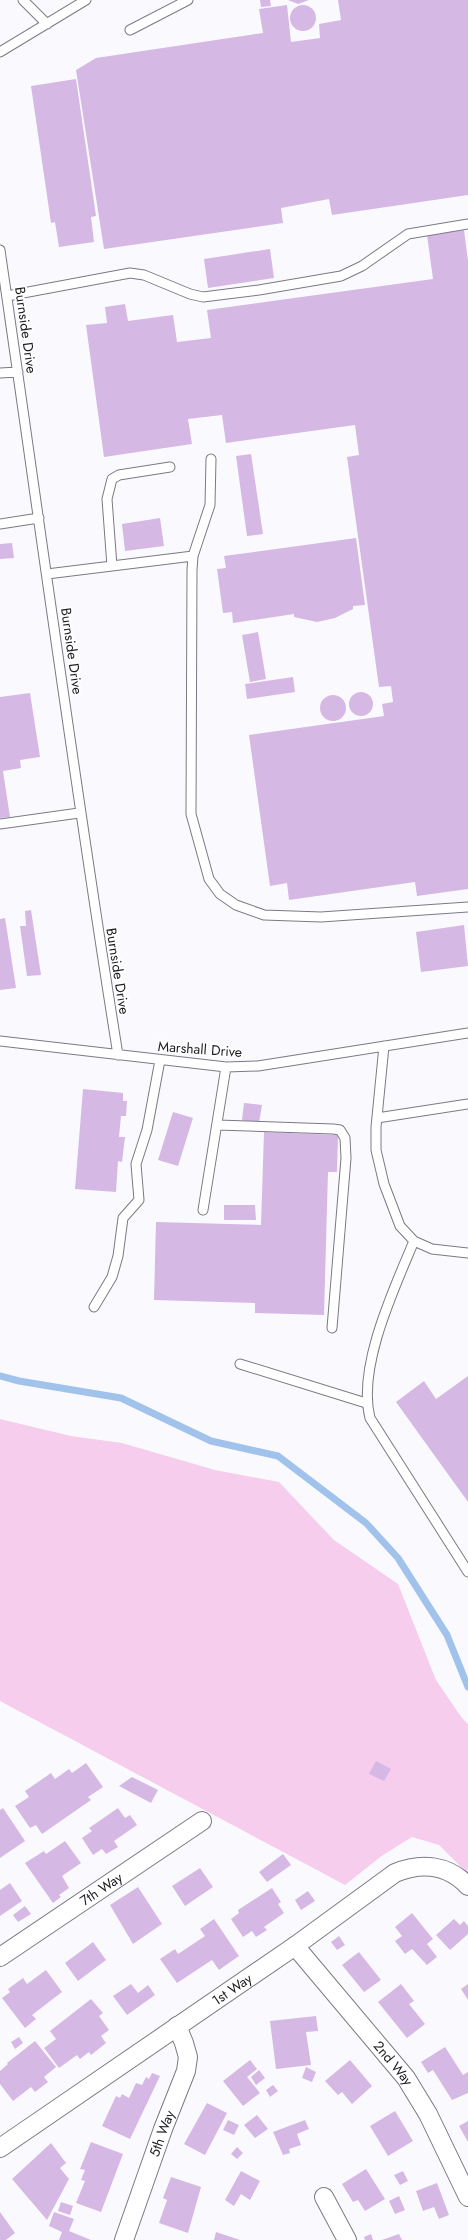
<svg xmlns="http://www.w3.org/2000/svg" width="468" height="2240" font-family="Jost,sans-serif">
<rect width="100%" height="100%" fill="#fafafe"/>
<path fill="#f7cded" d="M0 1419 71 1436 122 1443 215 1470 279 1482 334 1540 398 1584 436 1680 462 1718 468 1724V1874L439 1845 412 1837 383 1855 345 1885 0 1701Z"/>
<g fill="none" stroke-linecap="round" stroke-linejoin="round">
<path stroke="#a1c2eb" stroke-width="7" d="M0 1376 19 1381 121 1398 211 1441 278 1456 366 1523 398 1558 447 1635 468 1687"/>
</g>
<path fill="#d6b8e5" d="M260 0H270L271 6 261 7Z
M288 0H309L298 4Z
M338 0H468V195L332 215 329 199 281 208 283 223 104 249 76 70 96 58 263 33 259 9 287 5 291 42 320 38 319 24 341 20Z
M290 18a13 13 0 1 1 26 0a13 13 0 1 1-26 0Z
M76 79 96 216 91 217 94 242 59 247 55 222 51 223 31 86Z
M464 230 468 261V889L417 896 415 882 289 900 287 883 270 886 249 735 384 716 382 704 393 702 391 686 379 687 347 457 359 455 355 425 226 443 222 415 188 419 192 444 104 457 86 325 107 323 105 307 125 304 128 321 173 315 177 342 211 338 207 310 433 279 427 235Z
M270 249 274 278 208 288 204 259Z
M251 454 263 534 247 536 236 456Z
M160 518 164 546 125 551 122 524Z
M356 538 365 605 353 606V609L335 618 317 622 294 617V614L233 623 232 612 223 613 217 569 226 568 224 556Z
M12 543 14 558 0 559V544Z
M258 632 266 679 250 682 242 635Z
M293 677 295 692 247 699 245 684Z
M349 704a12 12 0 1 1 24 0a12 12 0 1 1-24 0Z
M30 693 40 757 20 760 21 768 3 771 10 817 0 818V697Z
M320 708a13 13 0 1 1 26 0a13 13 0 1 1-26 0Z
M31 910 41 975 27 976 20 926H26L25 911Z
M5 918 16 988 0 990V919Z
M464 925 468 966 421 972 416 932Z
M83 1089 123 1093V1101H127L126 1116H121L119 1137H125L122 1162 118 1161 116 1192 75 1189Z
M244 1103 262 1105 259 1123 242 1120Z
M173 1112 193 1118 178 1166 158 1160Z
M264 1132 338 1135 337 1172H328L324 1315 255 1313V1303L154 1300 156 1222 261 1225Z
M224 1205H255L256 1220H224Z
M468 1376V1502L396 1402 424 1381 436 1399Z
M376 1761 391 1769 384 1781 369 1774Z
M86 1763 103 1787 88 1797 91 1800 42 1834 36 1825 30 1828 15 1806 29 1797 25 1791 51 1773 55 1779 69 1769 72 1773Z
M132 1777 158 1790 151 1803 119 1786Z
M3 1808 25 1841 0 1858V1810Z
M118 1808 125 1818 130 1815 137 1825 114 1841 118 1847 106 1854 102 1849 93 1855 82 1838 92 1831 89 1828Z
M65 1841 81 1863 62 1876 69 1888 59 1895 61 1897 53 1903 25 1863 44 1851 46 1854Z
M283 1854 291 1865 267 1882 259 1872Z
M200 1868 213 1887 185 1906 172 1886Z
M10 1883 22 1901 0 1916V1890Z
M138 1887 162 1924 133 1944 110 1905Z
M272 1888 281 1902 278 1904 284 1913 264 1927 267 1930 256 1937 252 1931 243 1937 231 1919 239 1913 238 1910Z
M308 1891 315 1901 301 1910 295 1900Z
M25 1906 31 1914 18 1922 13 1915Z
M412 1913 433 1939 427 1944 437 1957 427 1965 412 1949 405 1954 395 1941 402 1936 395 1927Z
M214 1919 239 1956 219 1970 212 1960 177 1983 160 1959 175 1949 178 1954 205 1936 200 1929Z
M454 1919 460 1925 464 1921 468 1926V1934L450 1950 436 1935Z
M339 1936 345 1945 337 1950 331 1942Z
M93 1942 106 1960 78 1981 65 1963Z
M359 1952 381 1980 364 1992 342 1965Z
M46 1970 62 1992 32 2015 36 2019 25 2028 2 1998 10 1992 8 1989 23 1978 27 1984Z
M131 1984 138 1993 148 1985 155 1995 127 2015 113 1996Z
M401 1984 414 2001 409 2004 425 2024 407 2038 378 2002Z
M468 1984V2000L461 1989Z
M91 1999 103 2013 99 2016 109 2030 101 2036 106 2043 91 2055 89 2052 80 2059 77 2055 59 2068 44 2048 56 2039 50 2031Z
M316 2016 318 2031 306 2032 311 2065 276 2069 270 2021Z
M19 2037 23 2043 15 2049 11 2042Z
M35 2041 56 2067 44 2077 48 2082 35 2092 31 2087 13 2101 0 2084V2071L8 2064 7 2063Z
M445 2047 463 2075 468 2072V2093L452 2100 433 2070 428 2073 421 2062Z
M250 2060 257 2069 247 2077 260 2093 243 2106 223 2081Z
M350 2060 372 2086 352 2104 342 2092 338 2095 325 2081Z
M306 2067 316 2072 312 2082 302 2078Z
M259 2070 265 2078 256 2085 251 2077Z
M152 2073 160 2076 130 2139 102 2126 116 2096 120 2098 122 2094 129 2098 136 2083 142 2085 146 2077 149 2079Z
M273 2085 278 2091 270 2097 266 2090Z
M207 2103 227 2113 205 2155 184 2144Z
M395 2111 413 2141 388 2156 370 2126Z
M257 2115 268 2129 255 2138 244 2125Z
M228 2120 239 2125 234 2135 223 2130Z
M305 2120 309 2129 297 2134 301 2145 289 2149 290 2153 283 2155 273 2132Z
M468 2121V2142L459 2126Z
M91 2142 123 2154 101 2212 76 2203 85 2181 81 2180 85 2170 80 2169Z
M51 2143 66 2163 60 2168 69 2179 47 2220 12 2179Z
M237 2147 243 2153 237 2159 231 2154Z
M366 2169 385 2199 365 2211 358 2200 353 2202 342 2184Z
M241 2171 260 2181 250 2200 241 2194 234 2206 225 2200Z
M403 2171 408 2181 400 2185 394 2175Z
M171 2177 201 2187 188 2233 159 2223 167 2200 163 2198Z
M437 2183 449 2215 439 2219 434 2207 423 2211 416 2191Z
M399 2196 405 2210 395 2214 389 2201Z
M61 2202 73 2206 70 2215 58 2211Z
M0 2212 15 2233 6 2240H0Z
M54 2212 74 2219 69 2231 91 2240H59L62 2232 49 2226Z
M216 2232 240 2240H214Z
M371 2234 373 2240H365L364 2237Z
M399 2234 402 2240H382Z"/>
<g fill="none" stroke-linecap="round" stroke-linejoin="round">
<defs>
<path id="lane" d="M23 0 47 24
M130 30 188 0
M0 52 86 0
M0 250C39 518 75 787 118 1055
M7 296 130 273 144 275 190 294 203 297 259 290 341 276 362 266 408 234 468 224
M0 373 18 372
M211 459 210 505 193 556 192 570 191 814 209 879 220 894 236 905 264 915 321 917 468 907
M0 524 39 518
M112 566 107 499 112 479 119 475 170 467
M47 574 193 556
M0 824 79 813
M0 1041 226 1067 258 1066 468 1033
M384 1046 376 1127V1150L384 1184 400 1226 414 1241 432 1249 468 1253
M377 1118 468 1104
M217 1125 333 1129 340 1130 345 1138 346 1158 332 1328
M203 1210 226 1067
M414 1241C394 1289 357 1367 370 1418L468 1572
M94 1307 112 1277 118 1256 123 1218 139 1200 136 1164 147 1130 160 1060
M240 1364 366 1403"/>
<g id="street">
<path id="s1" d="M295 1946 406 2078 428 2114 468 2197"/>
<path id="s2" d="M0 1957 202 1821"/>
<path id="s3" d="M0 2148 295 1946 395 1873C422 1862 448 1865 468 1886"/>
<path d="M324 2197 347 2240"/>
<path id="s4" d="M124 2240 163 2129 186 2071 188 2057 184 2043 177 2026"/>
</g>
</defs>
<use href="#lane" stroke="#7b7a84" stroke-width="11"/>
<use href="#street" stroke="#7b7a84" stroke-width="20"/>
<use href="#lane" stroke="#fff" stroke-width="9"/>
<use href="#street" stroke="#fff" stroke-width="18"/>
</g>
<g text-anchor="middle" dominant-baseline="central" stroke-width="4" stroke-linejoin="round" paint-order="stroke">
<g font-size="14" fill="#1d1d20" stroke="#fff">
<text transform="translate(26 330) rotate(82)">Burnside Drive</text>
<text transform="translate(72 651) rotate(82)">Burnside Drive</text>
<text transform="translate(118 971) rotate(81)">Burnside Drive</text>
<text transform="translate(200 1049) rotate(4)">Marshall Drive</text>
<text stroke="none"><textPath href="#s2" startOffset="122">7th Way</textPath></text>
<text stroke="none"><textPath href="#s3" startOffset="281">1st Way</textPath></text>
<text stroke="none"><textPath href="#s1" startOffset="153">2nd Way</textPath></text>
<text stroke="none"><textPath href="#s4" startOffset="113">5th Way</textPath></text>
</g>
</g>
</svg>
